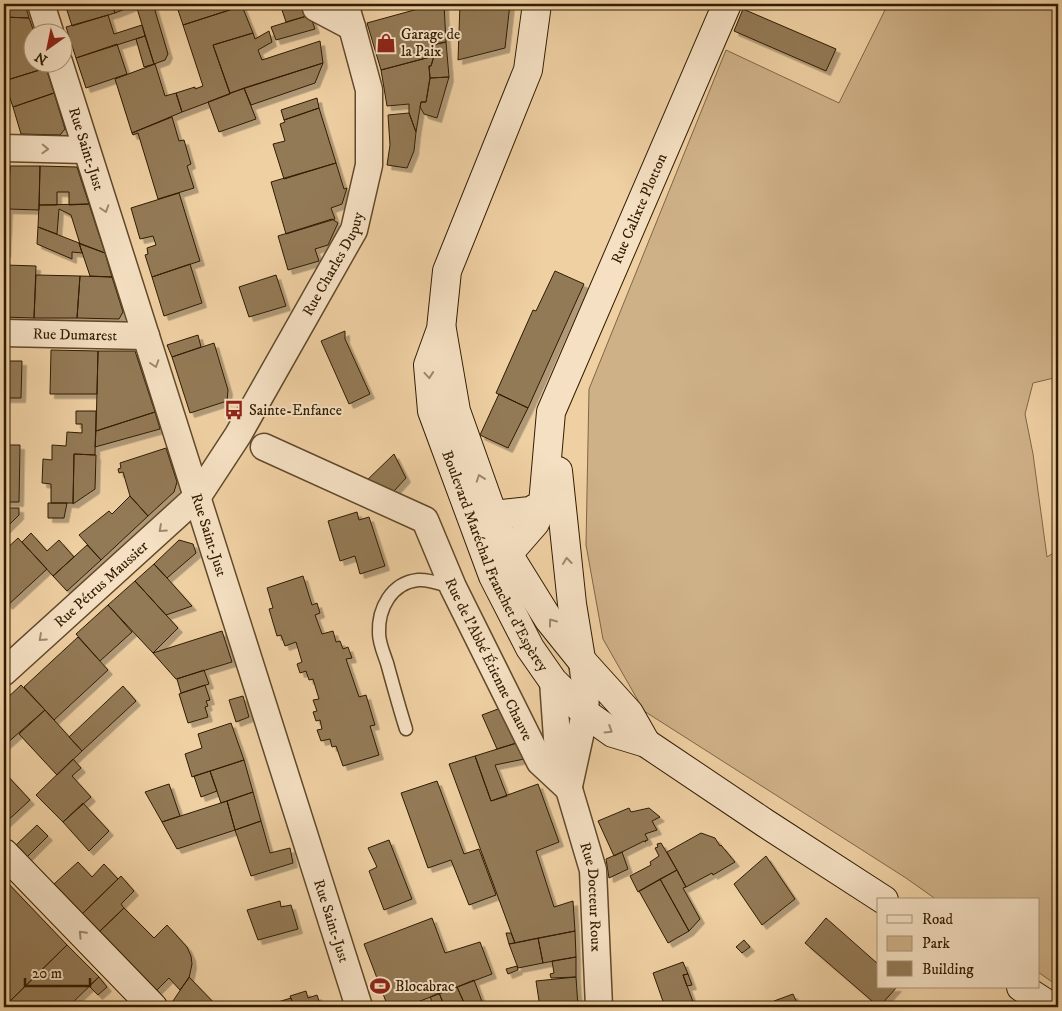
<svg xmlns="http://www.w3.org/2000/svg" width="1062" height="1011" font-family="'IM FELL DW Pica',serif">
<defs>
<filter id="shadow"><feDropShadow dx="4.5" dy="4.5" stdDeviation="0" flood-color="#0004"/></filter>
</defs>
<rect width="100%" height="100%" fill="#efd0a3"/>
<filter id="stains"><feTurbulence type="fractalNoise" baseFrequency=".004" numOctaves="4"/><feColorMatrix values="0 0 0 0 .2 0 0 0 0 .09 0 0 0 0 .02 0 0 0 .5 -.17"/></filter>
<radialGradient id="worn" r=".72"><stop offset=".6" stop-color="#630" stop-opacity="0"/><stop offset="1" stop-color="#630" stop-opacity=".3"/></radialGradient>
<path fill="#cfb188" stroke="#806645" d="M888 4H1058V377L1033 383 1025 414 1033 454 1047 557 1058 550V986L1038 972V900H937L906 878 644 711 603 639 586 545 589 389 726 50 839 103Z"/>
<path fill="#937a56" stroke="#301c02" filter="url(#shadow)" d="M4 4H25L29 18 4 17Z
M65 4H112L115 13 72 26Z
M112 4H138L115 13Z
M138 4H153L168 54 165 60 154 64 136 5Z
M176 4H241L242 6 183 25Z
M280 4H306L310 15 286 22Z
M436 4H444L446 42 432 45 434 56 381 70 367 23Z
M460 4H510L505 48 458 60Z
M242 6 253 33 213 45 230 94 182 112 176 93 195 87V89L203 86 183 25Z
M743 9 836 49 826 71 734 31Z
M108 15 114 34 142 25 145 36 76 58 66 27Z
M310 15 315 29 276 40 271 27Z
M4 17 29 18 34 32H32V62H44L46 68 4 81Z
M269 31 272 42 258 50 262 60 320 41 323 63 230 93 213 45 253 33 255 39Z
M145 36 154 64 144 67 136 39Z
M446 42 449 77 430 78 429 66H431L434 56 432 45Z
M117 44 127 74 86 88 76 58Z
M434 56 431 66H429L430 78 426 102H421L416 132 409 113V104L387 106 381 70Z
M323 63 315 83 251 105 244 88Z
M155 64 165 96 176 93 182 112 132 133 115 79Z
M46 68 54 93 13 107 4 81Z
M449 77 437 118 424 114 420 107 421 102H426L430 78Z
M244 88 256 119 219 132 208 102Z
M54 93 65 129 60 135 21 134 13 107Z
M317 98 319 108 284 120 281 110Z
M319 108 336 163 284 179 273 144 285 141 280 124 285 122 284 120Z
M4 110H5V133H4Z
M409 113 416 132 414 151 407 168 387 165 390 145 388 115Z
M172 117 179 141 184 140 191 164 187 166 194 188 158 199 138 133 133 135 132 133Z
M336 163 344 189 347 188 342 204 331 208 335 219 286 234 271 182Z
M4 166H10L6 253H4Z
M10 166H40L39 210 8 209Z
M40 166 77 167 89 204 69 205V192H57V205H39Z
M179 193 200 261 152 277 145 255 148 254 147 248 156 245 153 236 140 239 131 208Z
M89 204 105 253 80 244 71 215 59 209 57 234 38 227 39 205Z
M332 219 338 223 328 245 315 249 319 261 288 270 278 236Z
M38 227 79 243 82 253 72 252V259L37 244Z
M79 243 105 253 112 277 90 276Z
M190 264 202 303 164 316 152 277Z
M6 265 36 266 34 318 4 317Z
M555 271 584 284 528 408 496 393 533 310 536 311Z
M4 275H5L4 317Z
M36 275 80 276 77 318H34Z
M276 275 286 306 249 317 239 287Z
M80 276 112 277 123 312 119 319 77 318Z
M345 331V339L370 394 349 404 321 341Z
M198 335 201 347 172 357 167 345Z
M214 343 228 390 227 401 190 413 172 357Z
M51 350 98 351 97 394H50Z
M98 351H135L155 412 96 431Z
M4 361H22L21 398H4Z
M499 394 528 408 508 448 480 435Z
M76 411H96L95 455 74 454 73 503H51V484L42 483 43 459 52 460V445L66 446 67 432 82 433V424H76Z
M155 412 160 429 95 447 96 431Z
M4 445H20L19 502H4Z
M166 448 177 482 174 492 148 516 130 496 123 472 119 473 118 469 121 468 120 463Z
M74 454 96 455 95 489 73 504Z
M394 454 406 478 394 491 403 501 363 484Z
M130 496 148 516 101 560 79 535 109 511 112 514Z
M48 503H67L64 518H48Z
M4 508H19V515L4 530Z
M357 512 359 520 369 517 385 566 360 574 355 556 340 561 328 521Z
M31 533 47 551 59 540 74 557 53 576 22 542Z
M18 538 47 569 8 605 4 601V551Z
M179 540 193 544 196 553 167 578 154 564Z
M87 545 101 560 67 591 53 576Z
M154 564 167 578 192 606 166 615 135 581Z
M303 576 312 605 317 603 320 613 315 615 322 634 333 631 336 642 340 641 343 649 348 647 352 658 346 659 359 697 366 695 375 725 370 726 379 755 343 766 336 746 332 747 330 739 321 741 317 730 322 729 320 720 316 721 313 712 317 711 313 700 319 699 313 679 309 680 306 671 300 673 297 664 302 662 296 642 285 646 281 635 277 636 269 609 273 608 267 588Z
M135 581 178 628 153 653 108 605Z
M108 605 132 632 100 661 76 634Z
M222 631 232 662 176 679 153 653Z
M78 637 108 670 54 720 24 687Z
M204 670 209 684 181 693 177 679Z
M21 685 45 710 6 744 4 741V701Z
M205 685 210 700 206 701 208 706 205 707 208 717 188 723 179 694Z
M123 686 136 701 82 751 69 737Z
M243 696 249 717 236 722 229 700Z
M506 706 523 741 497 749 482 715Z
M45 710 82 751 57 775 19 734Z
M231 723 244 760 192 777 185 754 202 748 198 734Z
M523 741 529 758 495 765 507 796 491 801 475 756Z
M475 756 491 801 538 784 559 842 536 851 554 907 573 901 575 931 515 943 449 764Z
M73 759 81 768 72 776 91 797 63 822 36 795Z
M244 760 253 792 221 803 210 771Z
M210 771 217 791 201 797 194 776Z
M4 772 30 800 4 824Z
M437 781 464 854 479 849 496 895 469 905 451 860 428 868 401 793Z
M169 784 180 816 162 822 145 792Z
M253 792 261 821 235 830 227 801Z
M227 801 235 830 177 849 162 822Z
M83 803 109 831 89 851 63 822Z
M629 808 631 812 649 808 660 817 652 821 657 830 645 834 648 840 645 841 646 842 644 841 614 856 598 821Z
M261 821 270 853 290 848 293 863 251 876 235 830Z
M37 825 48 836 27 857 16 845Z
M701 833 715 838 720 846 721 845 735 862 713 875 712 873 686 887 667 852Z
M389 840 412 899 384 910 369 871 377 867 368 848Z
M661 843 677 870 638 892 630 876 651 865 650 862 659 856 655 848 658 847 657 844Z
M622 852 628 869 609 878 606 859Z
M766 856 795 899 762 925 734 884Z
M78 862 92 877 104 864 118 879 82 914 54 884Z
M677 870 686 887 683 888 700 919 689 931 660 879Z
M121 876 134 891 121 904 124 908 99 932 82 914Z
M4 879 67 945 4 1007Z
M660 879 689 931 668 943 639 891Z
M280 901 281 907 291 905 298 929 258 940 247 910Z
M124 908 154 938 167 925 187 947 191 956 192 964 189 978 180 990 169 978 156 991 99 932Z
M432 918 445 953 480 942 492 974 404 1007H388L364 944Z
M826 918 878 964V987H897L879 1007 805 943Z
M575 931 576 957 543 963 538 938Z
M506 933H511L515 943 509 944Z
M538 938 543 963 518 968 509 944Z
M744 940 750 947 742 953 736 947Z
M67 945 99 977 68 1007H4Z
M576 957V977L551 978 550 974 554 973 552 961Z
M683 962 688 974 683 975 695 1007H665L653 973Z
M517 966 518 970 508 974 506 969Z
M688 974 692 985 687 986 683 975Z
M99 977 107 987 98 995 89 986Z
M189 977 218 1007H172L173 1001Z
M576 977 578 1007H540L536 981Z
M474 980 484 1007H466L457 987Z
M457 987 466 1007H445L439 993Z
M306 991 308 998 317 995 321 1007H294L290 996Z
M439 993 445 1007H435L430 997Z
M793 994 799 1007H775H776L774 1001Z
M291 998 294 1007H280L278 1002Z"/>
<g fill="none" stroke-linecap="round" stroke-linejoin="round">
<defs>
<path id="lane" d="M406 729C399 707 393 685 387 663 384 654 379 643 379 633 378 609 391 583 418 580 429 579 441 584 451 587"/>
<g id="street">
<path d="M41 4 50 32"/>
<path d="M315 4 316 8 352 27"/>
<path id="s1" d="M59 62 359 1007"/>
<path d="M4 148 85 150"/>
<path id="s2" d="M4 333 146 336"/>
<path id="s3" d="M264 447 425 520 453 587 540 762 569 789"/>
<path id="s4" d="M4 672 198 496 238 435 354 230 369 165V90L352 27 345 4"/>
<path id="s5" d="M553 681 558 752 593 870 599 1007"/>
<path d="M569 786 585 713 586 692 582 661"/>
</g>
<g id="secondary">
<path id="s6" d="M537 4 528 70 447 271 441 329 428 365 432 411 493 576 530 648 553 681 585 713 613 733 646 743 765 823 884 900"/>
<path d="M442 330 456 411 493 515 508 554 549 620 582 661 629 713 646 743"/>
<path d="M558 471 572 604 581 659"/>
<path id="s7" d="M493 515 530 511 543 504 551 412 727 4"/>
<path d="M504 570 508 554 535 523 543 504"/>
<path d="M4 853 153 1007"/>
<path d="M1021 987 1052 1007"/>
</g>
</defs>
<use href="#lane" stroke="#60492a" stroke-width="15"/>
<use href="#street" stroke="#60492a" stroke-width="29"/>
<use href="#secondary" stroke="#301c02" stroke-width="30"/>
<use href="#lane" stroke="#f5e0c3" stroke-width="12"/>
<use href="#street" stroke="#f5e0c3" stroke-width="26"/>
<use href="#secondary" stroke="#f5e0c3" stroke-width="28"/>
</g>
<defs><path id="oneway-chevron" d="M-2-3.5L2.5 0L-2 3.5" fill="none" stroke-width="1.6" stroke-linecap="round" stroke-linejoin="round" transform="scale(1.25)"/></defs>
<g stroke="#9c886c">
<use href="#oneway-chevron" transform="translate(45 149) rotate(2)"/>
<use href="#oneway-chevron" transform="translate(105 209) rotate(72)"/>
<use href="#oneway-chevron" transform="translate(155 364) rotate(72)"/>
<use href="#oneway-chevron" transform="translate(429 375) rotate(85)"/>
<use href="#oneway-chevron" transform="translate(480 478) rotate(-109)"/>
<use href="#oneway-chevron" transform="translate(162 529) rotate(138)"/>
<use href="#oneway-chevron" transform="translate(567 561) rotate(-96)"/>
<use href="#oneway-chevron" transform="translate(552 622) rotate(-126)"/>
<use href="#oneway-chevron" transform="translate(42 638) rotate(138)"/>
<use href="#oneway-chevron" transform="translate(609 730) rotate(32)"/>
<use href="#oneway-chevron" transform="translate(82 934) rotate(-134)"/>
</g>
<defs>
<symbol id="shop-bare" viewBox="-9 -9 18 18"><path d="M-5-2.5h2.3a2.7 3.5 0 0 1 5.4 0H5L5.5 6h-11ZM-1.5-2.5h3a1.5 2.3 0 0 0-3 0Z" fill="#8f2418" stroke="#f5e0c3" stroke-width="2.5" paint-order="stroke"/></symbol>
<symbol id="bus-bare" viewBox="-9 -9 18 18"><path d="M-5-6H5V4H4V6H2V4H-2V6H-4V4H-5ZM-3.5-4V0h7V-4ZM-3.5 1.2v1.5H-2V1.2ZM2 1.2v1.5H3.5V1.2Z" fill="#8f2418" stroke="#f5e0c3" stroke-width="2.5" paint-order="stroke"/></symbol>
<symbol id="stadium-bare" viewBox="-9 -9 18 18"><path d="M0-5a6.5 5 0 1 0 0 10a6.5 5 0 1 0 0-10ZM-3.5-1.8h7v3.6h-7Z" fill="#8f2418" stroke="#f5e0c3" stroke-width="2.5" paint-order="stroke"/></symbol>
</defs>
<g fill-rule="evenodd">
<use href="#shop-bare" x="372" y="29" width="28" height="28"/>
<use href="#bus-bare" x="220" y="396" width="28" height="28"/>
<use href="#stadium-bare" x="366" y="972" width="28" height="28"/>
</g>
<g text-anchor="middle" dominant-baseline="central" stroke-width="4" stroke-linejoin="round" paint-order="stroke">
<g font-size="15" fill="#301c02" stroke="#f5e0c3" text-anchor="start">
<text x="401" y="34">Garage de<tspan x="401" dy="17">la Paix</tspan></text>
<text x="249" y="410">Sainte-Enfance</text>
<text x="395" y="986">Blocabrac</text>
</g>
<g font-size="15" fill="#301c02" stroke="#f5e0c3">
<text stroke="none"><textPath href="#s1" startOffset="91">Rue Saint-Just</textPath></text>
<text stroke="none"><textPath href="#s7" startOffset="366">Rue Calixte Plotton</textPath></text>
<text stroke="none"><textPath href="#s4" startOffset="531">Rue Charles Dupuy</textPath></text>
<text stroke="none"><textPath href="#s2" startOffset="71">Rue Dumarest</textPath></text>
<text stroke="none"><textPath href="#s1" startOffset="496">Rue Saint-Just</textPath></text>
<text stroke="none"><textPath href="#s6" startOffset="589">Boulevard Maréchal Franchet d'Espèrey</textPath></text>
<text stroke="none"><textPath href="#s4" startOffset="131">Rue Pétrus Maussier</textPath></text>
<text stroke="none"><textPath href="#s3" startOffset="330">Rue de l'Abbé Étienne Chauve</textPath></text>
<text stroke="none"><textPath href="#s5" startOffset="221">Rue Docteur Roux</textPath></text>
<text stroke="none"><textPath href="#s1" startOffset="901">Rue Saint-Just</textPath></text>
</g>
</g>
<rect width="1062" height="1011" fill="none" stroke="#efd0a3" stroke-width="20"/>
<rect x="5" y="5" width="1052" height="1001" fill="none" stroke="#301c02" stroke-width="2.5"/>
<rect x="10" y="10" width="1042" height="991" fill="none" stroke="#301c02"/>
<rect x="877" y="898" width="162" height="90" fill="#f5e0c3" stroke="#a69276"/>
<rect x="887" y="915" width="25" height="8" fill="#f5e0c3" stroke="#a69276"/>
<text x="922" y="924" font-size="15" fill="#301c02">Road</text>
<rect x="887" y="936" width="25" height="15" fill="#cfb188" stroke="#a69276"/>
<text x="922" y="948" font-size="15" fill="#301c02">Park</text>
<rect x="887" y="961" width="25" height="15" fill="#937a56" stroke="#a69276"/>
<text x="922" y="974" font-size="15" fill="#301c02">Building</text>
<g transform="translate(48 48) rotate(213)"><circle r="24" fill="#f5e0c3" stroke="#a69276"/>
<path d="M0-4L9 19L0 12L-9 19Z" fill="#8f2418"/>
<text y="-8" font-size="14" font-weight="bold" text-anchor="middle" fill="#301c02">N</text>
</g>
<path d="M25 978v8h65v-8" fill="none" stroke="#301c02" stroke-width="2.5"/>
<text x="32" y="978" font-size="15" fill="#301c02" stroke="#f5e0c3" stroke-width="4" paint-order="stroke">20 m</text>
<rect width="100%" height="100%" filter="url(#stains)"/>
<rect width="100%" height="100%" fill="url(#worn)"/>
</svg>
